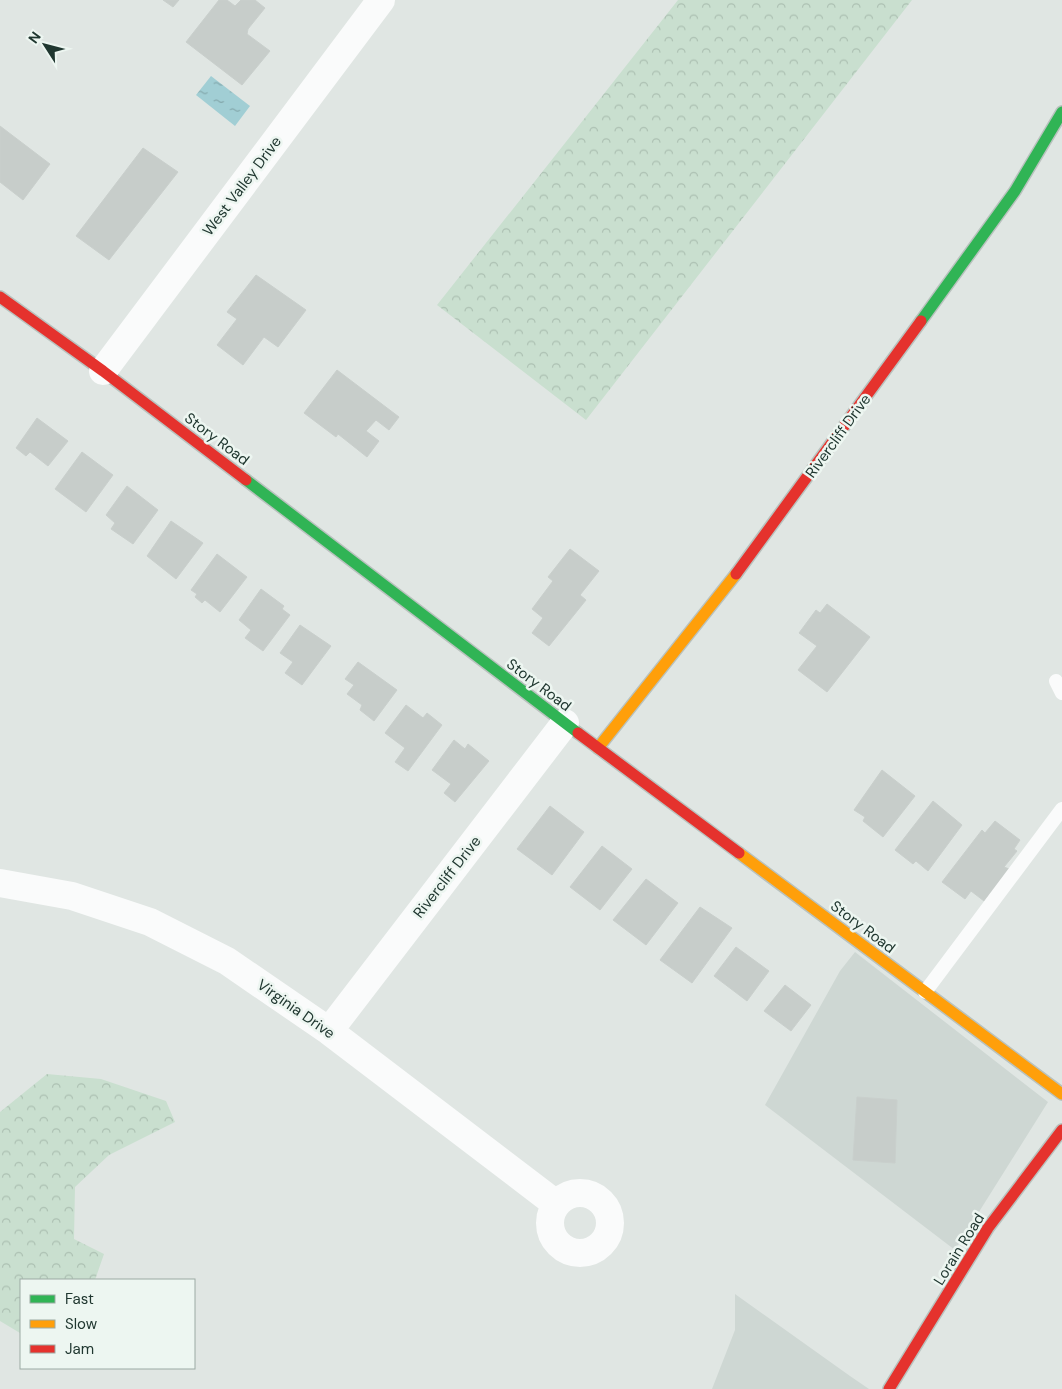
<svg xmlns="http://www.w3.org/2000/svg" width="1062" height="1389" font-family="'DM Sans',sans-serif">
<defs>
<pattern id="forest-crowns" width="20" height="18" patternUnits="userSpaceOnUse" patternTransform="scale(1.25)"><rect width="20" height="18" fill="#c9dfcf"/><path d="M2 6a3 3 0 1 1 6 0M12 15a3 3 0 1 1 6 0" fill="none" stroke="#acc0b2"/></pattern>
<pattern id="water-ripples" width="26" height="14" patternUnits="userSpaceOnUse" patternTransform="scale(1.25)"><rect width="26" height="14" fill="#a1ced4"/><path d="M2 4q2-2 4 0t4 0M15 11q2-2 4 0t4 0" fill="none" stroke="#83a8ac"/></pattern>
</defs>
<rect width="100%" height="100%" fill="#e0e6e3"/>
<path fill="#ced7d3" d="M855 952 1048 1102 955 1250 765 1105 840 971Z
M735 1294 850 1376 869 1389H712L735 1330Z"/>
<path fill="url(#forest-crowns)" d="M678 0H912L586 420 437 305Z
M47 1074 101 1079 166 1101 175 1122 109 1155 75 1187 74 1239 104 1254 95 1280H21L20 1333 0 1321V1112Z"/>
<path fill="url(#water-ripples)" d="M211 76 250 106 235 126 196 95Z"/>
<path fill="#c7cdca" stroke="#c9cfcc" d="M163 0H179L173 7Z
M219 0H227L235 6 241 0H255L265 8 248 29 247 34 270 51 242 85 186 42Z
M0 126 50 164 23 200 0 182Z
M143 148 178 172 109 260 76 236Z
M256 275 306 310 278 347 264 337 243 365 217 345 237 319 227 312Z
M337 370 399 417 389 430 376 420 366 431 379 441 367 457 338 434 336 437 304 413Z
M37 418 68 441 48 466 30 452 26 456 16 448Z
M82 452 113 475 86 512 55 489Z
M127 486 158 510 133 544 111 529 115 523 106 515Z
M171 521 203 543 176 579 147 556Z
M570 549 599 571 580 595 586 600 549 646 532 633 543 618 532 609 553 581 548 577Z
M217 554 247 577 220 612 205 600 202 603 195 597 197 594 191 590Z
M261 589 284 606 282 609 290 615 263 651 245 638 251 630 239 620Z
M827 604 870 637 827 692 798 670 817 646 799 633 816 610 820 613Z
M300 625 331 646 302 685 285 673 293 662 280 653Z
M358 662 397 690 374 721 360 710 362 705 347 694 354 685 345 679Z
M406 705 423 718 427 713 442 725 408 771 395 762 405 748 385 733Z
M454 740 465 749 468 744 489 761 455 802 444 793 451 784 432 770Z
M882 770 915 796 883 837 863 821 865 817 854 810Z
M933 801 962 825 928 871 916 861 913 864 895 850Z
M550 806 584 832 552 875 517 849Z
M995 821 1020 840 1014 849 1017 851 1004 867 1009 869 984 901 971 891 965 899 942 882 982 830 985 833Z
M602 846 632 869 600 910 570 887Z
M646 879 678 903 646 945 613 920Z
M700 907 732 928 692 983 660 960Z
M736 947 769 971 747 1001 714 976Z
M785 985 811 1005 791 1031 764 1011Z
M857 1097 897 1100 895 1163 853 1160Z"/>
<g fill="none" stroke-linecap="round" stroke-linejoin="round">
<defs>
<path id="fast" d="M921 321 1015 191 1062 112
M246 480 578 733"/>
<path id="slow" d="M598 748 736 574
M739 853 1062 1094"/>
<path id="jam" d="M0 297 103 371 246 480
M736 574 921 321
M578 733 739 853
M889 1389 988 1228 1062 1130"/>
</defs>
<use href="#fast" stroke="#b9c2be" stroke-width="14"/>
<use href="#slow" stroke="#b9c2be" stroke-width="14"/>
<use href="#jam" stroke="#b9c2be" stroke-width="14"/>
<path stroke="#fafbfb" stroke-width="14" d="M1056 681 1062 693
M925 992 1062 809"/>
<path stroke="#fafbfb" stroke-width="28" d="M103 371 381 0
M0 883 72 896 150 922 227 961 329 1031 556 1204
M329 1031 565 723
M550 1223a30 30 0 1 1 60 0a30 30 0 1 1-60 0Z"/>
<use href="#fast" stroke="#30b455" stroke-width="11"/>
<use href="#slow" stroke="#ff9f0a" stroke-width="11"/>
<use href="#jam" stroke="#e5322d" stroke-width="11"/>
</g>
<g text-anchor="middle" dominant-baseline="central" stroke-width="5" stroke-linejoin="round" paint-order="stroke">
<g font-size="15" fill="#203730" stroke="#edf6f1">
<text transform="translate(242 186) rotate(-53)">West Valley Drive</text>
<text transform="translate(838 436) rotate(-54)">Rivercliff Drive</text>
<text transform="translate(217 439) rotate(37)">Story Road</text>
<text transform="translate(539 685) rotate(37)">Story Road</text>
<text transform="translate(447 877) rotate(-52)">Rivercliff Drive</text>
<text transform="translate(863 927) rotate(37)">Story Road</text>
<text transform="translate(296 1009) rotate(35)">Virginia Drive</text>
<text transform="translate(959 1249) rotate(-58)">Lorain Road</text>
</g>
</g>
<rect x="20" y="1279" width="175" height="90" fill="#edf6f1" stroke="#9baaa4"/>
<rect x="30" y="1295" width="25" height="8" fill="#30b455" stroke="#9baaa4"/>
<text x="65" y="1304" font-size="15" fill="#203730">Fast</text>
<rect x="30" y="1320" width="25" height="8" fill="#ff9f0a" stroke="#9baaa4"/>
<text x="65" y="1329" font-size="15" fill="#203730">Slow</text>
<rect x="30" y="1345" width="25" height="8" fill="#e5322d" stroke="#9baaa4"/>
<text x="65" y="1354" font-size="15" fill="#203730">Jam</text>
<g transform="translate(45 45) rotate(306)" stroke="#edf6f1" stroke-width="4" paint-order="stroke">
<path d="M0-4L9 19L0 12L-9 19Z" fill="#203730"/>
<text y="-8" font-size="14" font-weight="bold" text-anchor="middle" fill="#203730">N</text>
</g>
</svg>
